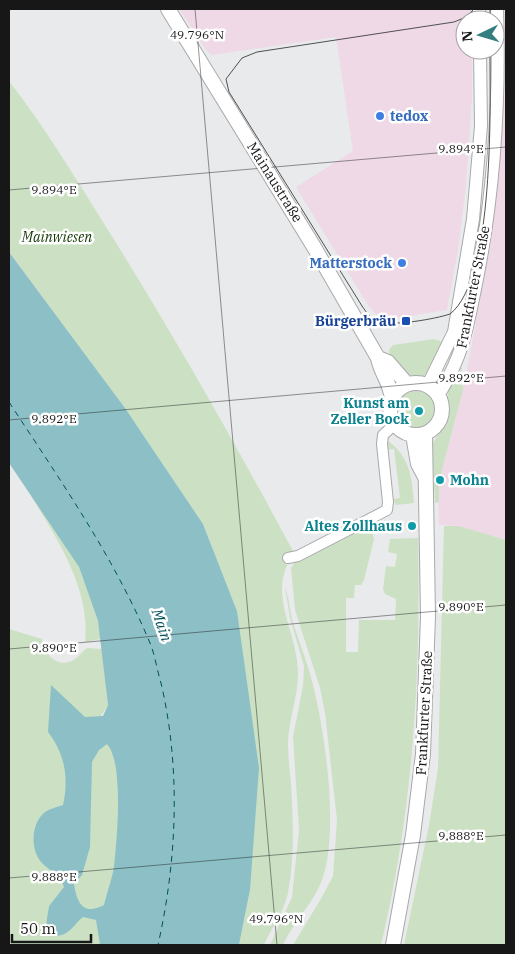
<svg xmlns="http://www.w3.org/2000/svg" width="515" height="954" font-family="'IBM Plex Serif',serif">
<rect width="100%" height="100%" fill="#e9eaec"/>
<path fill="#efd9e7" d="M179 9H471V20H465V50H472V98L466 186 458 250 447 310 390 319 376 314 368 305 296 187 353 151 336 37 212 55 206 50Z
M504 9H506V540L459 526 439 525 438 487 464 386 488 256Z"/>
<path fill="#cce1c4" d="M9 81C44 126 73 174 103 222 171 330 234 441 294 553 265 594 298 630 298 674 298 698 288 721 288 745 288 758 290 771 291 783 293 819 295 857 288 893 284 912 271 928 264 945H239L250 890 237 611 203 524 125 408 9 252Z
M434 339 443 342 428 374C412 382 390 367 389 350L393 345Z
M460 368H462L458 384 464 386 439 482V502L435 503 432 444 447 422 448 390Z
M394 409a22 22 0 1 1 44 0a22 22 0 1 1-44 0Z
M388 441C410 457 412 477 414 503L396 505 393 499 400 498 394 449 386 450Z
M25 485 79 567 98 621 101 639 85 642C91 584 52 533 25 485Z
M367 526 371 528 374 539 364 580 361 585H355L354 598H346V652H358L359 620H395L396 599 385 594 383 589 386 566 395 567 397 554 388 552 390 539 418 538C421 675 413 812 381 945H293L322 897 333 876 337 820 325 713 320 688 295 610 291 568 296 561Z
M444 526H459L506 540V945H404L429 825 438 768Z
M285 587C288 594 290 610 292 619 298 640 307 660 312 681 325 730 339 829 323 877 315 902 294 921 283 945H270L292 897 299 830 293 737 303 686 304 666 290 618Z
M9 629 42 639C44 655 59 670 75 659 79 656 83 651 87 648L102 649 108 705 73 759 56 869 66 882 81 914 99 920 101 945H9Z
M103 740 109 743 113 750 122 809 118 857 104 908 94 911 79 909 72 883 88 759Z"/>
<path fill="#8dc0c6" fill-rule="evenodd" d="M9 252 125 408 203 524 237 611 259 768 250 890 239 945H100L96 920 83 917C73 925 70 936 54 936L46 925 49 906 64 887C58 870 52 874 41 862 30 849 31 823 45 812 49 809 57 807 63 805 69 778 65 754 48 732L51 685 85 717 103 716 108 705 98 621 79 567 9 463ZM107 744C124 763 117 840 114 867 112 879 107 892 104 905 83 916 77 903 74 884L82 875 90 847 92 762 99 750Z"/>
<g fill="none" stroke-linecap="round" stroke-linejoin="round">
<path stroke="#005057" stroke-width="1" stroke-dasharray="6 5" stroke-linecap="butt" d="M9 402C60 480 114 557 150 643 155 655 157 670 161 683 181 769 177 860 158 945"/>
<defs>
<path id="minor" d="M288 558 298 556 387 510 388 502 382 444 383 435 395 424"/>
<path id="tertiary" d="M479 9V20
M428 385 454 332 473 219 481 126 480 50
M437 392 442 389C463 354 467 328 475 289 494 197 500 102 497 9"/>
<path id="secondary" d="M168 9 314 247 378 358C381 374 390 381 392 399
M378 358 388 362 407 384
M390 409a26 26 0 1 1 52 0a26 26 0 1 1-52 0Z
M413 435 418 464 425 477
M393 945 413 835 423 754 428 616 425 434"/>
</defs>
<use href="#minor" stroke="#a8a9ab" stroke-width="12"/>
<use href="#tertiary" stroke="#a8a9ab" stroke-width="14"/>
<use href="#secondary" stroke="#a8a9ab" stroke-width="16"/>
<use href="#minor" stroke="#fff" stroke-width="10"/>
<use href="#tertiary" stroke="#fff" stroke-width="12"/>
<use href="#secondary" stroke="#fff" stroke-width="14"/>
<path stroke="#505051" stroke-width="1" d="M474 9 466 17 454 22 257 52 242 58 226 79 229 92 362 306C367 313 371 320 379 322 395 326 435 319 450 314 495 279 490 106 490 50
M490 20V9"/>
</g>
<path fill="none" stroke="#171718" stroke-width="1" stroke-opacity="0.45" d="M195 9 277 945M9 190 506 147M9 420 506 376M9 649 506 605M9 878 506 835"/>
<g fill="#3f7fe0" stroke="#fff" stroke-width="2">
<circle cx="380" cy="116" r="5"/>
<circle cx="402" cy="263" r="5"/>
</g>
<rect fill="#1a4fb4" stroke="#fff" stroke-width="2" x="401" y="316" width="10" height="10" rx="2.5"/>
<g fill="#0f9aa8" stroke="#fff" stroke-width="2">
<circle cx="419" cy="411" r="5"/>
<circle cx="440" cy="480" r="5"/>
<circle cx="412" cy="526" r="5"/>
</g>
<g text-anchor="middle" dominant-baseline="central" stroke-width="5" stroke-linejoin="round" paint-order="stroke">
<g font-size="14" font-weight="bold" fill="#366cbe" stroke="#fff" text-anchor="start">
<text x="390" y="116">tedox</text>
<text x="392" y="263" text-anchor="end">Matterstock</text>
</g>
<g font-size="14" fill="#171718" stroke="#fff">
<text transform="translate(275 182) rotate(58)">Mainaustraße</text>
<text transform="translate(473 287) rotate(-79)">Frankfurter Straße</text>
<text transform="translate(424 713) rotate(-87)">Frankfurter Straße</text>
</g>
<g font-size="14" font-style="italic" fill="#143605" stroke="#fff">
<text x="57" y="237">Mainwiesen</text>
</g>
<g font-size="14" font-weight="bold" fill="#164399" stroke="#fff" text-anchor="end">
<text x="396" y="321">Bürgerbräu</text>
</g>
<g font-size="14" font-weight="bold" fill="#0d838f" stroke="#fff" text-anchor="end">
<text x="409" y="403">Kunst am<tspan x="409" dy="16">Zeller Bock</tspan></text>
<text x="450" y="480" text-anchor="start">Mohn</text>
<text x="402" y="526">Altes Zollhaus</text>
</g>
<g font-size="15" font-style="italic" fill="#005057" stroke="#fff">
<text transform="translate(162 625) rotate(71)">Main</text>
</g>
</g>
<g font-size="12" text-anchor="middle" fill="#171718" stroke="#fff" stroke-width="5" stroke-linejoin="round" paint-order="stroke">
<text x="197" y="39">49.796°N</text>
<text x="461" y="153">9.894°E</text>
<text x="54" y="194">9.894°E</text>
<text x="461" y="382">9.892°E</text>
<text x="54" y="423">9.892°E</text>
<text x="461" y="611">9.890°E</text>
<text x="54" y="652">9.890°E</text>
<text x="461" y="840">9.888°E</text>
<text x="54" y="881">9.888°E</text>
<text x="276" y="923">49.796°N</text>
</g>
<rect width="515" height="954" fill="none" stroke="#171718" stroke-width="20"/>
<g transform="translate(480 35) rotate(265)"><circle r="24" fill="#ffffff" stroke="#a2a2a3"/>
<path d="M0-4L9 19L0 12L-9 19Z" fill="#357e80"/>
<text y="-8" font-size="14" font-weight="bold" text-anchor="middle" fill="#171718">N</text>
</g>
<path d="M12 934v8h79v-8" fill="none" stroke="#171718" stroke-width="2.5"/>
<text x="20" y="934" font-size="15" fill="#171718" stroke="#ffffff" stroke-width="4" paint-order="stroke">50 m</text>
</svg>
